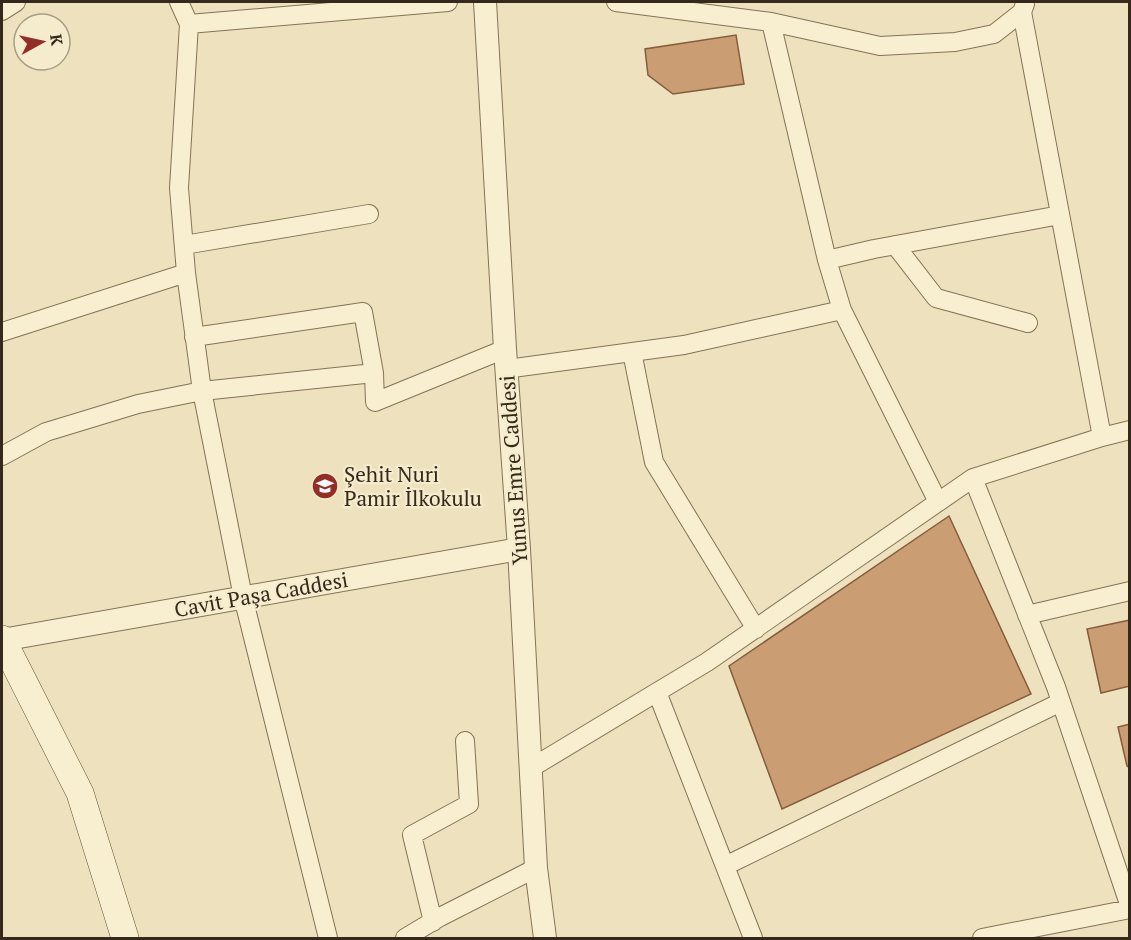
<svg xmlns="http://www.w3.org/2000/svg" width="1131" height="940" font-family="'PT Serif',serif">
<rect width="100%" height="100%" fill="#ede2bd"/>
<path fill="#cb9d73" stroke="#845d3d" stroke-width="1.5" d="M736 35 744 84 673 94 648 75 645 49Z
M949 516 1031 694 782 809 729 666Z
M1130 620V686L1101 693 1087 629Z
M1130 724V768L1127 766 1118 727Z"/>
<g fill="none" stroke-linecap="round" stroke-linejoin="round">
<defs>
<path id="minor" d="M179 2 189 24
M616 2 771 22 880 46 955 42 994 34 1022 12 1025 4
M2 11 16 2
M1022 12 1102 437
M771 22 827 260 842 310 938 502
M184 245 369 214
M895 245 936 298 1028 323
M827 260 874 249 1060 215
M2 332 186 273
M194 337 363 312 374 373
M632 352 654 462 756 629
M506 369 684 345 842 310
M2 456 46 432 138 404 202 391 374 373 375 402 505 349
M973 478 1056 687 1130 907
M1027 615 1130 591
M657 692 753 938
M531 768 707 662 973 478 1102 437 1130 430
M725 866 1061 702
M433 922 412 835 469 804 465 741
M328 938 243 597 202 391 186 273 179 188 189 24 448 2
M405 938 440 917 536 868
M982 938 1130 909"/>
<path id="tertiary" d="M485 2 505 349 519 549 536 868 545 938
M2 640 519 549"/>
<path id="secondary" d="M2 639 80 793 125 938"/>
</defs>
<use href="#minor" stroke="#857256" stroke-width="20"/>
<use href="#tertiary" stroke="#857256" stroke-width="24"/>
<use href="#secondary" stroke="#66533a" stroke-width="28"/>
<use href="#minor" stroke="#f8efd0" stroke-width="18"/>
<use href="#tertiary" stroke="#f8efd0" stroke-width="22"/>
<use href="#secondary" stroke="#f8efd0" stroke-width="27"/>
</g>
<defs>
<symbol id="school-disc" viewBox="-11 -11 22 22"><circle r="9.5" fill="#932d27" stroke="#f5eccd"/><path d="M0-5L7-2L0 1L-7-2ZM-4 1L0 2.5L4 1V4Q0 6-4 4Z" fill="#fff"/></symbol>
</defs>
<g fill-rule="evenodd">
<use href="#school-disc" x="310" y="471" width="30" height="30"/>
</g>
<g text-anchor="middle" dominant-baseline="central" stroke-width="4.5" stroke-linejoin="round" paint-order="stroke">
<g font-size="21" fill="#34291b" stroke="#f5eccd">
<text transform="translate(513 470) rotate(-94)">Yunus Emre Caddesi</text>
<text transform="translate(261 594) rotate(-10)">Cavit Paşa Caddesi</text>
</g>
<g font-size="21" fill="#34291b" stroke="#f5eccd" text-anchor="start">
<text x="344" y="474">Şehit Nuri<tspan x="344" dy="24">Pamir İlkokulu</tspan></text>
</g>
</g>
<rect width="1131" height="940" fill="none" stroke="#34291b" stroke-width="6"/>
<g transform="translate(42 42) rotate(82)"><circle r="28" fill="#f5eccd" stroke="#a89e86" stroke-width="1.5"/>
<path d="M0-4.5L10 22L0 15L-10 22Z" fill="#932d27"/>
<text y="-9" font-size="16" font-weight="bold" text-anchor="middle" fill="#34291b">K</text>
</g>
</svg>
